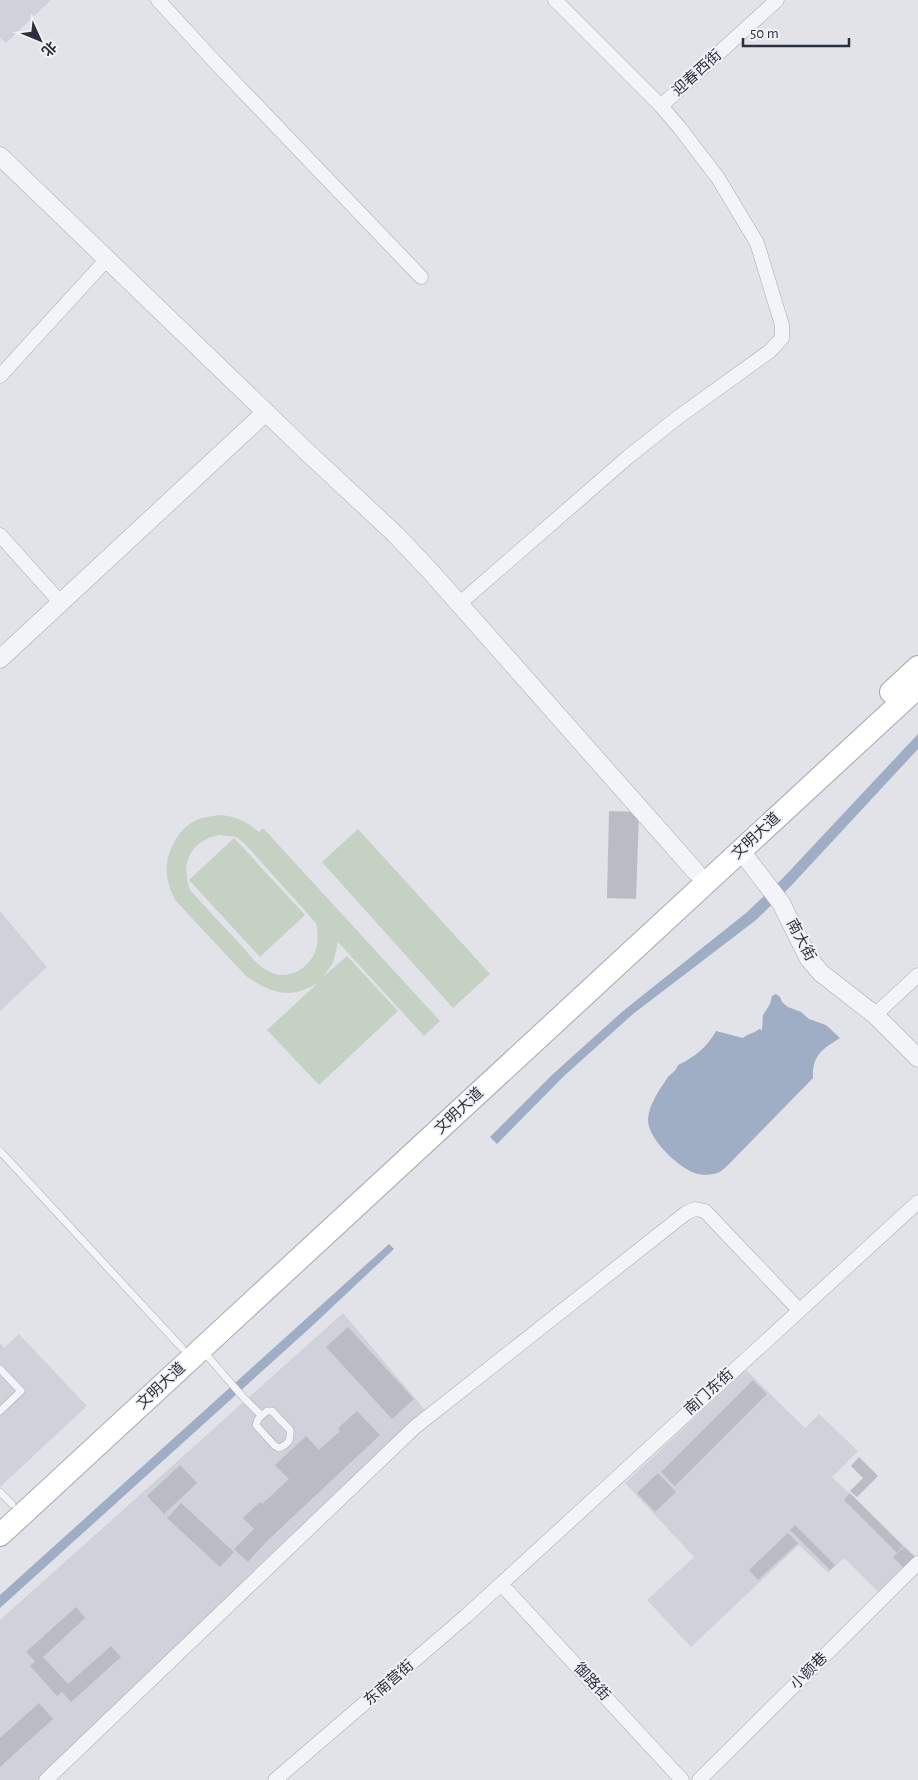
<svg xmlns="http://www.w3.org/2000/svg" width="918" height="1780" font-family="'Alegreya Sans','Noto Sans SC',sans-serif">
<rect width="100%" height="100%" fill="#e1e3e8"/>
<path fill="#cfd2da" d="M0 0H51L6 43 0 37Z
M0 911 47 967 0 1011Z
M343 1313 426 1411 37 1780H0V1620Z
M19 1334 87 1406 0 1487V1343L4 1348Z
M746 1370 805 1428 819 1414 858 1451 832 1477 918 1559 881 1595 844 1558 828 1573 799 1545 691 1647 647 1600 694 1557 625 1483Z"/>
<path fill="#c5d1c3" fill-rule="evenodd" d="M221 815C237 817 247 822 259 832L263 828 440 1021 424 1036 338 942 333 963 323 977 347 956 398 1011 319 1085 267 1030 319 982C291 1000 272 994 246 976L175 900C173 895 170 890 169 885 162 863 172 836 191 823 200 817 212 816 221 815ZM219 835 236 837 244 843 316 923C319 939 319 953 306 965 297 974 282 978 270 972 258 967 249 954 240 944 223 926 206 908 190 890 180 862 191 841 219 835Z
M358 829 490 974 453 1008 322 862Z
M234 838 305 915 260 957 189 880Z"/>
<path fill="#a0aec5" d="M918 734V749L790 887 756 920 633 1014 564 1076 497 1144 490 1137 553 1074 623 1011 746 913 782 879Z
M776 994 780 997 782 1002 788 1007 801 1012 809 1019 826 1025 840 1038C822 1049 812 1056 813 1078L729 1164C725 1168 719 1174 713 1174 709 1175 702 1175 698 1174 679 1169 647 1138 648 1119 649 1104 660 1089 668 1077 672 1073 676 1071 678 1065 695 1057 707 1047 716 1031L743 1038C748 1033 754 1034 759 1029L762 1030 763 1015 770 1004 772 996Z
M389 1244 394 1249 311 1327 0 1608V1595Z"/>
<path fill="#b9bcc4" d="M609 811 639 812 636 899 607 898Z
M348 1327 414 1399 392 1419 326 1347Z
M753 1380 767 1394 675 1486 661 1472Z
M357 1411 380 1435 266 1542 248 1562 234 1549 254 1529 243 1518 260 1502 262 1504 289 1479 275 1465 306 1436 319 1450 340 1431 338 1428Z
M859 1457 878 1476 857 1497 850 1491 863 1478 851 1466Z
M180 1465 197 1483 164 1514 147 1496Z
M658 1473 676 1492 655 1512 637 1493Z
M850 1493 903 1546 897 1553 844 1500Z
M181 1503 234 1552 220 1567 167 1518Z
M795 1525 835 1565 830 1570 790 1530Z
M788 1533 798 1543 758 1580 749 1570Z
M904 1547 916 1558 905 1569 893 1557Z
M76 1607 85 1618 43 1657 68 1684 111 1646 121 1657 71 1702 62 1692 57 1696 30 1666 35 1661 26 1652Z
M39 1703 53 1719 0 1767V1738Z"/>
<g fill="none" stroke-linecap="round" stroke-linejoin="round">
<defs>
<path id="service" d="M0 1151 182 1348
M203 1351 243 1397 261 1415
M0 1369 21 1391 0 1411
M267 1411H272L290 1430C291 1440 289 1444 279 1448L274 1445 256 1425 258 1419Z
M0 1492 12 1504"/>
<path id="minor" d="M158 0 215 62 421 277
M661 106 777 0
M0 376 107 259
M0 535 61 603
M459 604 628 457 677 418 770 351 782 338V325L757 243 718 178 679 127 661 106 555 0
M875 1015 918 975
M501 1584 682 1780
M46 1780 415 1427 686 1213 695 1209 705 1211 799 1310
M275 1780 466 1616 918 1202
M699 1780 918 1563"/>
<path id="tertiary" d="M0 156 305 450 395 534 431 572 696 872
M0 659 266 412
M741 851 781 903 809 959 821 973 875 1015 918 1058"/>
<path id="primary" d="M891 692 918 667
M0 1535 918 687"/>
</defs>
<use href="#service" stroke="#a7aab2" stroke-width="8"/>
<use href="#minor" stroke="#a7aab2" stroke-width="15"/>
<use href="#tertiary" stroke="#a7aab2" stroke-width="19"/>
<use href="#primary" stroke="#a1a7b3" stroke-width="24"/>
<use href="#service" stroke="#f3f4f7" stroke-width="7"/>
<use href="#minor" stroke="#f3f4f7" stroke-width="14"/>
<use href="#tertiary" stroke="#f3f4f7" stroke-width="18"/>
<use href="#primary" stroke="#fff" stroke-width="22"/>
</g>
<g text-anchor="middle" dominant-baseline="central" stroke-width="4" stroke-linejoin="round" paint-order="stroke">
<g font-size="15" fill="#2b303e" stroke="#f0f2f6">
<text transform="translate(697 73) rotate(-42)">迎春西街</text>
<text transform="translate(756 836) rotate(-43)">文明大道</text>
<text transform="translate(801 940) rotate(62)">南大街</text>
<text transform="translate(459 1111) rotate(-43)">文明大道</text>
<text transform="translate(161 1386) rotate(-43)">文明大道</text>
<text transform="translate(709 1392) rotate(-42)">南门东街</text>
<text transform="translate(809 1671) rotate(-45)">小颜巷</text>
<text transform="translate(592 1682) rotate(47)">御路街</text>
<text transform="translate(389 1683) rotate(-41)">东南营街</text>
</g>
</g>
<g transform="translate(40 40) rotate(134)" stroke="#f0f2f6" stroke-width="4" paint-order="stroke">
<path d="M0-4L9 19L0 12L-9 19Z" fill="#2b303e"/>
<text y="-8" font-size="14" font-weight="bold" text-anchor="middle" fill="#2b303e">北</text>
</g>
<path d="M743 38v8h106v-8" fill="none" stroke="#2b303e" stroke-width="2.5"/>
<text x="750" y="38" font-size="15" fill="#2b303e" stroke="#f0f2f6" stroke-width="4" paint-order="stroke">50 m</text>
</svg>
